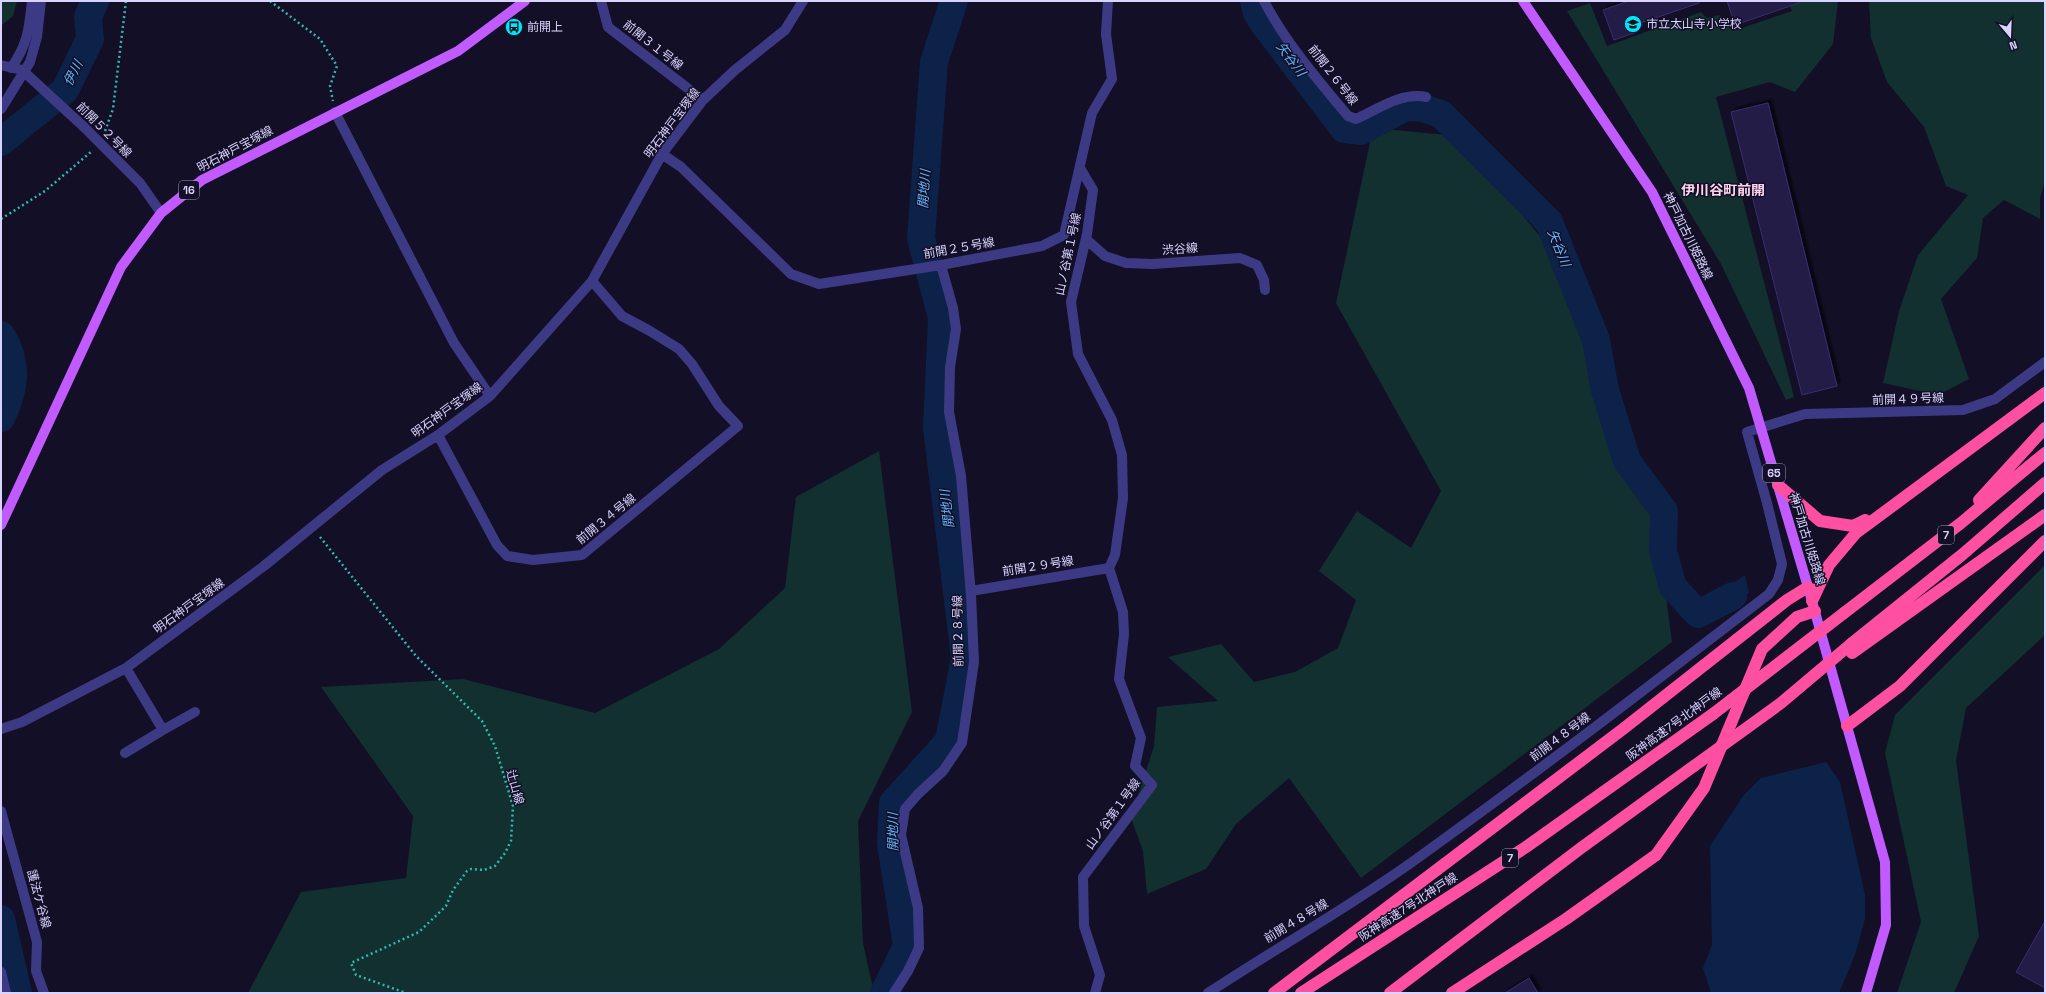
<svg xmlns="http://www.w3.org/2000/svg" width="2046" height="994" font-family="'Space Grotesk','Noto Sans JP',sans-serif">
<defs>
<filter id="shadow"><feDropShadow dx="3.5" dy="-3.5" stdDeviation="1" flood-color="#0009"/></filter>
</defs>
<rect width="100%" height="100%" fill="#130f26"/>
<path fill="#12302f" d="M1 1H17L13 16 1 26Z
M1788 1H1838L1833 44 1795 92 1770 82 1716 97 1794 397 1786 400 1721 264 1567 11 1590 3 1607 46 1701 12 1707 18 1719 15 1736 30 1792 11Z
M1869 1H2045V181L2040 198V219L2004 200 1983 218 1977 258 1941 299 1969 379 1938 395 1883 383 1899 311 1918 255 1968 195 1946 186 1924 127 1887 82 1871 38Z
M1373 128 1457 136 1558 258 1607 384 1656 519 1672 642 1361 878 1289 778 1236 824 1206 869 1147 894 1143 851 1131 818 1154 746 1157 707 1218 701 1168 657 1221 644 1254 682 1295 672 1338 648 1356 600 1319 571 1357 511 1411 548 1441 491 1336 303Z
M879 451 912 712 858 821 863 943 874 993H248L301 892 406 878 413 816 321 687 463 679 595 713 719 649 785 588 796 497Z
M2045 565V635L1966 708 1956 760 1979 936 1954 993H1897L1921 922 1885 753 1895 715Z"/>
<path fill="#0c2248" d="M1745 575 1749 593 1720 615 1698 607Z
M1826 762 1840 782 1865 895V919L1855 955 1839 993H1711L1703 968 1712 945 1710 846 1743 796 1761 778Z"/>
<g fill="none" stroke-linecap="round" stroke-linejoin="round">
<path stroke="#0c2248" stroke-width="28" d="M1254 1 1257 13 1264 24 1344 129 1361 131 1406 107 1423 108 1441 114 1549 222 1596 340 1605 390 1627 461 1664 511 1663 551 1673 587 1698 614 1733 596
M1 142 65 90 90 39 88 17 95 1
M1 335C19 363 15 389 1 418
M1 919 18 993
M884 993 907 946 891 843 893 803 949 741 965 658 937 428 942 318 921 238 934 62 954 1"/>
</g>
<path fill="#241b47" stroke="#3b2d73" filter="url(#shadow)" d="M1629 1H1699V3L1632 26 1634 33 1614 40 1603 10Z
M1727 1H1799V3L1735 25Z
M1768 103 1837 386 1802 395 1731 112Z
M2045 921V988L2016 972Z
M1529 978 1538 993H1505Z"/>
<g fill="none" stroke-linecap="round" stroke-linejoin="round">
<path stroke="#2fb8b0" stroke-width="2.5" stroke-dasharray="2 3" stroke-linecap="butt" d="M270 1 320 39 337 66 330 86 333 101
M105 131 113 109 126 1
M1 219 45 191 92 151
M320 537 416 656 482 721 495 746 513 806 511 841 505 853 495 866 484 870 471 869 467 871 453 890 446 906 419 932 351 963 356 975 406 993"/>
<path stroke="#3d3a85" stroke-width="10" d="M601 1 608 27 703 100
M1264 1C1286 43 1318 80 1348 116L1356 119C1378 109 1401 92 1426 97
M11 68C28 44 29 29 32 1
M1 109 30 62 37 37 41 1
M335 112 454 343 490 396
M84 127 140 183 161 213
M662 154 681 167 791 274 819 284 941 265 1042 246 1064 235 1092 113 1112 79 1106 34 1108 1
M1080 168 1093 190 1087 234 1071 302 1078 354 1112 420 1122 455 1123 498 1115 555 1109 568 1123 612 1124 634 1119 679 1141 738 1135 766 1152 785 1083 877 1084 926 1100 975 1095 993
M1086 239 1105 256 1126 263 1153 264 1240 258 1257 265 1264 280 1265 290
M438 435 497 545 507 556 533 560 582 555 738 426 719 406 692 364 679 349 650 331 622 316 592 281
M971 591 1109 568
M1 729 22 722 126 668 264 566 382 470 438 435 490 396 592 281 662 154 703 100 735 70 785 30 803 1
M163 730 195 712
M125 753 163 730 126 668
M1 811 37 942 36 971 44 993
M1 972 6 993
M894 993 908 971 919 948 918 908 901 835 905 809 918 794 943 771 962 743 974 662 971 595 961 476 949 412 950 367 956 329 953 308 941 265
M1208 993C1276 948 1348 908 1415 860 1535 774 1652 684 1769 594L1778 580 1782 564 1767 503 1747 432 1805 414 1963 410 1995 399 2045 362"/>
<path stroke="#c25bff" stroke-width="10" d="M1523 1 1652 192 1749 388 1808 587 1885 862 1886 925 1866 993
M1 525 121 267 161 213 202 180 458 51 525 1"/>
<path stroke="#ff4fa3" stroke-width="12" d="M1778 485 1820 521 1853 526 1865 520
M1979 500 2045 428
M1812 601 1829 565 1856 533 2045 393
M1844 613 1961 523 2045 453
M1851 644 1963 554 2045 483
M1852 653 2045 515
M1847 726 1900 686 2045 541
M1274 993 1623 729 1787 600 1808 587
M1301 993 1526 847 1713 714
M1390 993 1581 848 1694 766
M1452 993 1566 919 1656 855 1704 788 1762 649 1797 617 1815 611"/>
<path stroke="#3d3a85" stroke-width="10" d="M1 65 22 70 84 127"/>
<path stroke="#ff4fa3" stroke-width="12" d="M1713 714 1844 613
M1694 766 1781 703 1851 644"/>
</g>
<defs>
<symbol id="school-disc" viewBox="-11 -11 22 22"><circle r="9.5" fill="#00e5ff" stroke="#130f26"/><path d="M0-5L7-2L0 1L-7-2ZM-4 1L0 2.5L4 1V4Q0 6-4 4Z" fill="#111"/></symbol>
<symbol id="bus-disc" viewBox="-11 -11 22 22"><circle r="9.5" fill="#00e5ff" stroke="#130f26"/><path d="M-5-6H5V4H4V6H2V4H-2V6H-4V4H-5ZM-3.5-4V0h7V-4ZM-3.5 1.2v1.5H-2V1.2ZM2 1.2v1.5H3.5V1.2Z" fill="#111"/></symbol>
</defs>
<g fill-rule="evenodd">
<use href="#school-disc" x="1623" y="14" width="20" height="20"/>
<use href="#bus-disc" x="504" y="17" width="20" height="20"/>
</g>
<g text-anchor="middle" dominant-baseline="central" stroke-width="3" stroke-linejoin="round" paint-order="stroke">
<g fill="#130f26" stroke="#9e99be" stroke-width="1">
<rect x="179" y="181" width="20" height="18" rx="3"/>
<rect x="1763" y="464" width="22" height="18" rx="3"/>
<rect x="1938" y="526" width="16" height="18" rx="3"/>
<rect x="1502" y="849" width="16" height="18" rx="3"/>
</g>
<g font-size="11" font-weight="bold" fill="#d9d4ff">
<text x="189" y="190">16</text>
<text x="1774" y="473">65</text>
<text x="1946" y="535">7</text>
<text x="1510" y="858">7</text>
</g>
<g font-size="12" fill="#d9d4ff" stroke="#130f26" text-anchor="start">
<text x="1646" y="24">市立太山寺小学校</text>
<text x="527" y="27">前開上</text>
</g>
<g font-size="12" fill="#d9d4ff" stroke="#130f26">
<text transform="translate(653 45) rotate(38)">前開３１号線</text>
<text transform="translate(1333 75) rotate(52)">前開２６号線</text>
<text transform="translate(672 123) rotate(-53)">明石神戸宝塚線</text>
<text transform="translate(104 130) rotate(45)">前開５２号線</text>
<text transform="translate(235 149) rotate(-28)">明石神戸宝塚線</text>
<text transform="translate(1688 236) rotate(64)">神戸加古川姫路線</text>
<text transform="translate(959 248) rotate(-10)">前開２５号線</text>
<text transform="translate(1180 249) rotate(-4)">渋谷線</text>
<text transform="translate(1068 254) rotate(-78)">山ノ谷第１号線</text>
<text transform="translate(1908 399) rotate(-2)">前開４９号線</text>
<text transform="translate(447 410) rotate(-36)">明石神戸宝塚線</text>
<text transform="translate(606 519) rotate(-39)">前開３４号線</text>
<text transform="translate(1807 539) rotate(73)">神戸加古川姫路線</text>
<text transform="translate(1038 566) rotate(-9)">前開２９号線</text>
<text transform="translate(189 606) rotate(-36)">明石神戸宝塚線</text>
<text transform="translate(958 631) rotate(-91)">前開２８号線</text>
<text transform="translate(1674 724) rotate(-36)">阪神高速7号北神戸線</text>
<text transform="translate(1560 737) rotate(-37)">前開４８号線</text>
<text transform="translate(515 787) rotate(75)">辻山線</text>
<text transform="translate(1113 814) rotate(-54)">山ノ谷第１号線</text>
<text transform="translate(39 899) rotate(75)">護法ケ谷線</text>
<text transform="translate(1408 907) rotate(-33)">阪神高速7号北神戸線</text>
<text transform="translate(1296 921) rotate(-31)">前開４８号線</text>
</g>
<g font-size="13" font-style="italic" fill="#62b6ff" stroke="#130f26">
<text transform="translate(1291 59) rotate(53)">矢谷川</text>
<text transform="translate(73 73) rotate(-63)">伊川</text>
<text transform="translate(924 189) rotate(-86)">開地川</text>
<text transform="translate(1559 248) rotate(68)">矢谷川</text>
<text transform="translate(947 509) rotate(-97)">開地川</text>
<text transform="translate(893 832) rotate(-91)">開地川</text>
</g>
<g font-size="14" font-weight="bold" fill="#ffd6f0" stroke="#130f26">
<text x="1723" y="190">伊川谷町前開</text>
</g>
</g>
<rect width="2046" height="994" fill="none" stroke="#d9d4ff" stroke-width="4"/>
<g transform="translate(2010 36) rotate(161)" stroke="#130f26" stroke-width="3" paint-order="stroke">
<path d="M0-3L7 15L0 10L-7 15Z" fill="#d9d4ff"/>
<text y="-6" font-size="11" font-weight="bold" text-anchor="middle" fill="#d9d4ff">N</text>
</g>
</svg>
